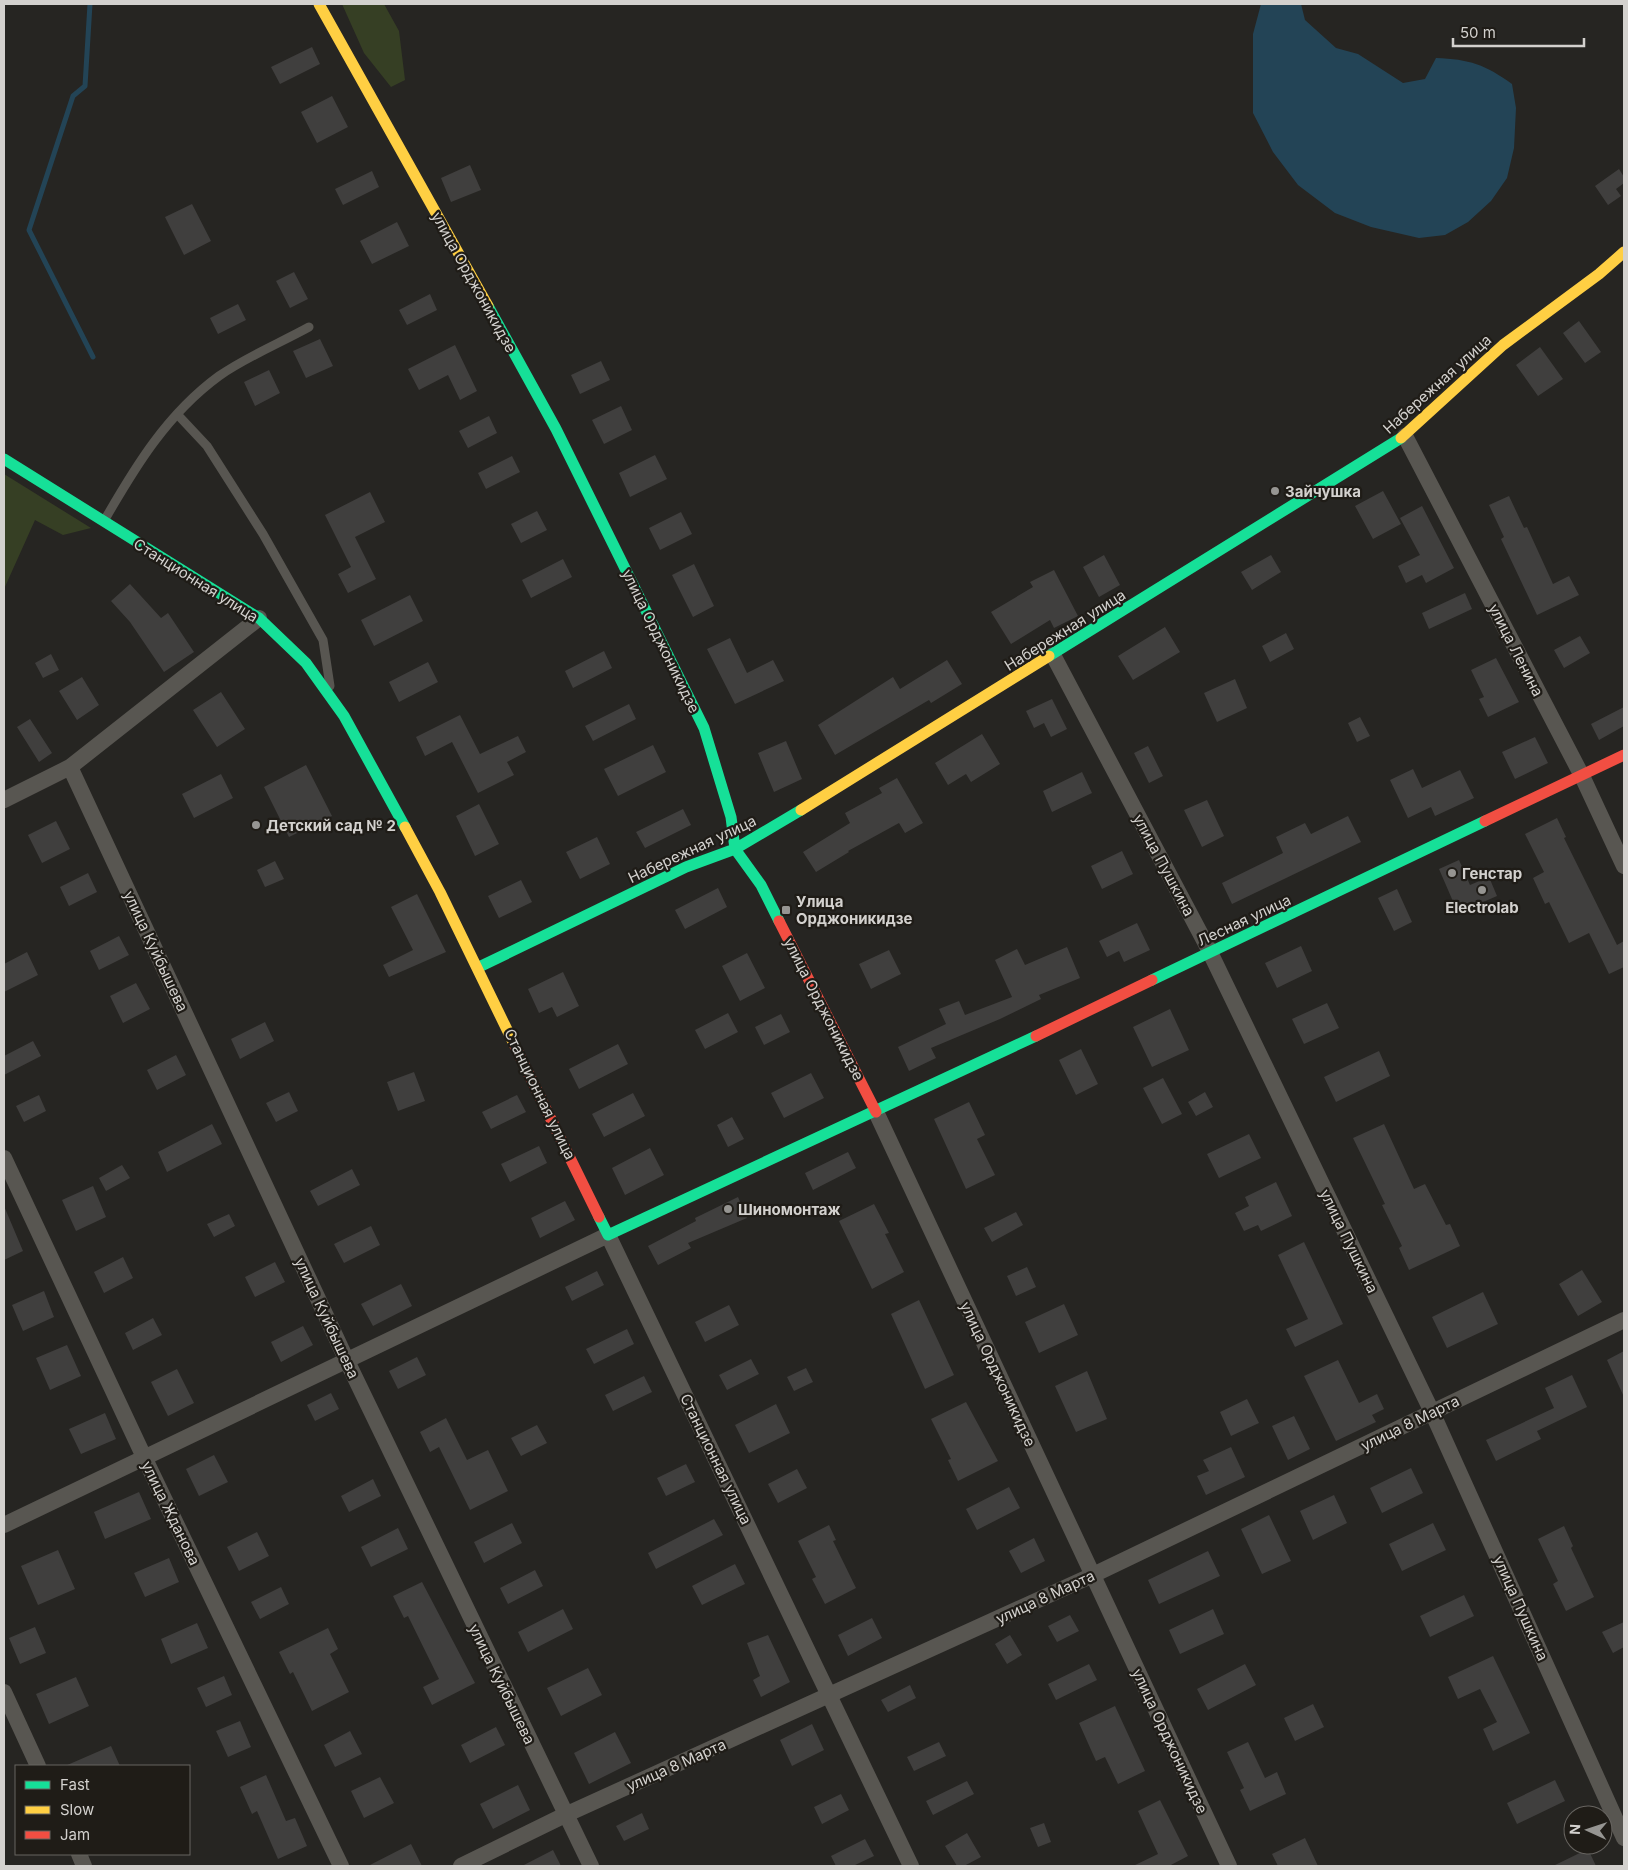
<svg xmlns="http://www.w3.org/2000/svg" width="1628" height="1870" font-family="Inter,sans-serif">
<rect width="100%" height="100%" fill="#262522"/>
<path fill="#363f24" d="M342 4H384L399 31 405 80 391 87 364 53Z
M4 474 91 528 63 535 35 520 4 589Z"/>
<path fill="#234456" d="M1261 4H1301L1305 20 1336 48 1358 54 1403 83 1425 79 1436 58C1469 59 1486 65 1512 84L1516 108 1514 148 1507 178 1491 201 1468 222 1445 235 1419 238 1371 227 1335 213 1298 185 1273 152 1253 113V34Z"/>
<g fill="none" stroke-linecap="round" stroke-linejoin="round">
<path stroke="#234456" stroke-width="5" d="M90 4 85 86 73 96 29 230 93 357"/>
</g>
<path fill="#403f3e" d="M312 47 320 64 280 84 271 67Z
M332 96 348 127 317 143 301 112Z
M470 165 481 190 451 202 441 178Z
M1619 169 1624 177V183L1616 189 1621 196 1608 205 1595 186Z
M372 171 379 187 343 205 335 189Z
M192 204 211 241 184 255 165 217Z
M397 222 409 246 372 264 360 241Z
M294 272 308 299 290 308 276 281Z
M430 294 437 310 407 325 399 310Z
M238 304 246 320 218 334 210 318Z
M1579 321 1601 352 1585 363 1563 333Z
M320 339 333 366 306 378 293 351Z
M455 345 477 391 460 400 448 375 419 390 408 369Z
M1540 347 1563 379 1538 396 1516 365Z
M601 361 610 380 580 394 571 375Z
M269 370 280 393 255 406 244 382Z
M621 406 632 430 604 444 592 420Z
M489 416 497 433 468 448 459 431Z
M655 455 667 479 630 497 619 473Z
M512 456 520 472 486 489 478 473Z
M1383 491 1401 524 1373 539 1355 506Z
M370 492 385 522 355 537 376 579 348 593 338 574 351 567 325 515Z
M1509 496 1524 528 1527 527 1553 584 1569 576 1579 595 1537 615 1501 539 1504 537 1489 505Z
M1422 506 1454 568 1426 583 1422 575 1406 583 1398 566 1420 555 1400 518Z
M537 511 547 530 521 543 511 524Z
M681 512 692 534 660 550 649 528Z
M1104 555 1120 585 1099 597 1083 567Z
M1271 555 1281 572 1252 590 1241 572Z
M563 559 572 577 531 598 522 580Z
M694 564 714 606 693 617 672 575Z
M1054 570 1078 616 1054 628 1050 620 1011 644 991 612 1033 587 1030 582Z
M130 584 161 618 168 613 194 652 164 672 130 622 111 601Z
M1465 593 1472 609 1429 629 1422 613Z
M410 595 423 621 374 646 361 620Z
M1165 627 1180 652 1133 680 1118 656Z
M1286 633 1294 649 1270 662 1262 646Z
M1580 636 1590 653 1564 668 1554 650Z
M730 638 747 673 773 660 784 681 735 704 707 649Z
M604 651 612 668 573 688 565 671Z
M51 654 59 670 43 678 35 663Z
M1496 658 1519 702 1488 717 1479 699 1484 697 1471 670Z
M947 660 962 684 931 703 929 700 835 755 818 725 893 677 900 689Z
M428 662 438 682 399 702 389 682Z
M82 677 99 705 77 720 59 691Z
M1235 679 1247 708 1217 722 1204 693Z
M221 692 245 729 217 747 193 710Z
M1052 699 1067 729 1051 737 1044 723 1034 728 1026 711Z
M629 704 636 719 593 741 585 726Z
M1624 707V726L1599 740 1591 724Z
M460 715 480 754 518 736 526 752 507 762 514 775 478 793 452 742 425 756 416 737Z
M1360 717 1370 736 1357 742 1348 723Z
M30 719 52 753 39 762 17 727Z
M982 734 1000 764 971 782 966 774 948 785 935 763Z
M1535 737 1548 763 1515 779 1502 752Z
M786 741 802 779 774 792 758 753Z
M653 745 666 772 618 796 604 769Z
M1148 746 1163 776 1149 783 1134 753Z
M306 765 332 816 289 837 264 787Z
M1413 769 1422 788 1460 770 1474 798 1435 816 1431 807 1408 818 1390 780Z
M1082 772 1092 793 1052 812 1043 791Z
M221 774 233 798 194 818 182 794Z
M897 778 923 823 905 833 899 823 848 851 849 852 816 872 803 852 850 823 845 813 882 793 879 788Z
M1207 800 1224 836 1202 847 1184 810Z
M479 804 499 844 475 856 456 816Z
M683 809 691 825 645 848 636 832Z
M1348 816 1361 842 1232 904 1222 883 1283 853 1276 837 1305 823 1311 834Z
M1557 818 1566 837 1564 838 1617 945 1624 941V967L1609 974 1589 933 1569 943 1549 902 1545 904 1533 878 1544 872 1525 834Z
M56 821 70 849 42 863 28 835Z
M597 837 610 864 580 879 566 852Z
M1122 851 1133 874 1102 889 1091 866Z
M1459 860 1470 885 1489 877 1497 896 1458 913 1439 869Z
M275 861 284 879 265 887 257 870Z
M88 873 97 892 69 906 60 887Z
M521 880 532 902 499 918 488 896Z
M718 888 727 907 685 929 675 910Z
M1397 889 1412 922 1394 931 1378 898Z
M417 894 446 952 389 977 383 965 413 950 391 907Z
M1137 923 1150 950 1124 962 1119 951 1107 957 1099 941Z
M119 936 129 955 99 970 90 951Z
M1301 946 1312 971 1277 988 1265 963Z
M1067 947 1080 978 1039 995 1041 999 1000 1019 931 1048 936 1058 909 1071 898 1047 946 1024 939 1009 959 1001 965 1015 1012 997 995 960 1017 949 1025 965Z
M889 950 901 974 871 989 859 964Z
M27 952 38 975 4 992V964Z
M747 953 765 988 740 1001 722 966Z
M563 972 579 1006 557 1017 552 1007 539 1013 528 989Z
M136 983 150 1009 123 1023 110 996Z
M1327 1003 1339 1028 1304 1044 1292 1019Z
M1170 1009 1189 1050 1152 1067 1133 1027Z
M728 1013 738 1032 705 1049 695 1030Z
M781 1014 790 1032 764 1045 755 1027Z
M265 1022 274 1041 240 1059 231 1039Z
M33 1041 41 1056 4 1075V1056Z
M618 1044 628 1064 579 1089 569 1069Z
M1081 1049 1098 1084 1076 1095 1059 1060Z
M1379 1051 1390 1076 1336 1102 1324 1077Z
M176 1055 186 1075 157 1090 147 1070Z
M414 1072 425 1101 398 1111 387 1082Z
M811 1073 824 1098 784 1118 771 1093Z
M1163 1078 1182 1114 1162 1124 1143 1088Z
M289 1092 298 1111 276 1122 266 1103Z
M1205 1092 1213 1107 1196 1116 1188 1102Z
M633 1093 645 1116 604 1137 592 1114Z
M39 1095 46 1111 24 1122 16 1106Z
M517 1095 526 1112 491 1129 482 1112Z
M969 1102 985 1135 977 1139 995 1175 966 1189 934 1119Z
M732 1117 744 1139 728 1147 717 1125Z
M212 1124 222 1144 167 1172 158 1152Z
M1384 1124 1414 1189 1425 1184 1446 1225 1450 1224 1460 1246 1409 1270 1399 1248 1402 1246 1382 1205 1385 1204 1353 1138Z
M1249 1134 1261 1158 1219 1178 1207 1154Z
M539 1146 547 1163 510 1182 501 1164Z
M650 1148 664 1175 625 1195 612 1168Z
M848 1152 856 1168 813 1190 805 1173Z
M122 1165 130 1178 106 1191 99 1178Z
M352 1169 360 1185 318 1206 310 1191Z
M1276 1182 1292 1216 1261 1231 1258 1225 1244 1231 1235 1213 1249 1206 1245 1197Z
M93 1186 106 1217 76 1231 62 1200Z
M738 1197 747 1218 688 1243 691 1248 658 1265 648 1246 696 1221 695 1218Z
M565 1201 575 1220 540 1238 531 1218Z
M874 1204 889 1233 885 1234 904 1272 872 1289 839 1221Z
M4 1206 23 1251 4 1260Z
M1016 1212 1023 1225 992 1242 984 1228Z
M229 1214 235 1226 214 1237 207 1224Z
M371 1226 380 1245 344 1263 334 1244Z
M1304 1242 1343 1324 1295 1347 1286 1329 1308 1319 1278 1255Z
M123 1257 133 1278 104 1293 94 1272Z
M275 1262 285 1282 255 1297 245 1277Z
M1027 1267 1036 1287 1016 1296 1007 1276Z
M1582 1270 1602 1302 1578 1316 1559 1284Z
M597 1271 604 1285 572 1301 565 1287Z
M401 1284 412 1306 373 1326 361 1304Z
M44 1291 54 1317 23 1331 12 1305Z
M1483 1292 1498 1324 1447 1348 1432 1317Z
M919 1300 954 1375 925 1389 891 1314Z
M1064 1304 1078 1335 1039 1353 1025 1322Z
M729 1305 739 1325 705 1342 695 1322Z
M153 1318 162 1335 133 1350 125 1333Z
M303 1326 313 1345 281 1362 271 1342Z
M627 1329 634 1344 594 1364 586 1349Z
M67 1345 81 1376 50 1390 36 1358Z
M1624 1351V1397L1607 1360Z
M417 1357 426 1375 398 1389 389 1371Z
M751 1359 759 1374 727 1390 719 1375Z
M1338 1360 1359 1403 1377 1394 1384 1409 1372 1415 1376 1422 1336 1441 1304 1376Z
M806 1368 813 1382 794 1391 787 1377Z
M177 1369 194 1403 168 1416 151 1382Z
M1087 1371 1107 1419 1076 1432 1055 1386Z
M1572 1375 1587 1407 1537 1431 1541 1439 1496 1461 1486 1440 1554 1408 1545 1388Z
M644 1376 652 1392 613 1411 605 1395Z
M331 1393 339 1409 315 1421 307 1405Z
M1247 1399 1259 1423 1231 1436 1220 1412Z
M966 1402 998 1461 958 1481 948 1460 951 1459 931 1419Z
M776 1404 790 1433 749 1453 735 1425Z
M105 1413 116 1439 81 1454 69 1429Z
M1294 1416 1310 1449 1288 1460 1272 1426Z
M446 1418 467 1460 488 1450 508 1491 470 1510 439 1447 430 1452 420 1432Z
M537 1425 547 1443 521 1456 511 1438Z
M1231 1447 1245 1477 1206 1495 1197 1476 1209 1471 1203 1460Z
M214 1455 228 1482 199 1496 186 1469Z
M686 1464 695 1482 666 1496 657 1478Z
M1411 1468 1423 1493 1382 1513 1370 1488Z
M797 1469 807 1488 778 1503 768 1484Z
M373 1479 381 1496 349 1512 341 1496Z
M1009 1487 1020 1508 977 1530 966 1509Z
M139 1492 151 1519 105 1539 94 1512Z
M1334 1495 1347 1523 1313 1540 1300 1511Z
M1269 1515 1291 1561 1262 1574 1241 1529Z
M714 1519 723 1535 656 1569 648 1553Z
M512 1523 522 1543 484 1563 474 1542Z
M1433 1523 1446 1550 1402 1571 1389 1544Z
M829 1525 836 1540 833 1541 856 1588 825 1604 812 1579 816 1577 798 1541Z
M1564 1526 1573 1546 1571 1548 1594 1597 1566 1611 1553 1584 1558 1581 1538 1539Z
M398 1528 408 1549 371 1567 361 1547Z
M257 1532 269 1556 239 1571 227 1547Z
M1034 1538 1045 1561 1021 1573 1009 1551Z
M58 1550 75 1589 38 1605 21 1566Z
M1208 1551 1220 1576 1159 1604 1148 1580Z
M169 1558 179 1582 145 1597 134 1573Z
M735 1564 745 1584 702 1605 692 1586Z
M535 1570 543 1586 508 1604 500 1588Z
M422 1582 475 1683 432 1705 423 1687 439 1679 408 1616 404 1618 393 1596Z
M281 1587 289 1604 260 1619 251 1602Z
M1464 1595 1474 1616 1430 1637 1420 1616Z
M563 1609 573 1629 528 1652 518 1632Z
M1213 1609 1224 1634 1180 1654 1169 1630Z
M1070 1615 1079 1631 1057 1642 1048 1626Z
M872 1618 882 1638 848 1656 838 1635Z
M1624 1622V1647L1613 1653 1602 1632Z
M197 1623 208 1648 171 1664 161 1639Z
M35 1627 46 1653 20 1664 9 1638Z
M328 1628 338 1649 330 1654 349 1692 312 1711 293 1672 290 1674 279 1652Z
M768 1635 790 1682 761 1697 753 1680 760 1676 747 1643Z
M1010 1635 1022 1655 1007 1664 995 1644Z
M1493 1656 1530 1733 1493 1751 1483 1729 1497 1722 1480 1689 1458 1699 1448 1677Z
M1089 1664 1097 1680 1056 1700 1048 1684Z
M1245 1664 1256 1685 1208 1710 1197 1689Z
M588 1668 602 1695 561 1716 547 1688Z
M224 1676 232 1695 206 1707 197 1688Z
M76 1677 89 1706 49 1724 36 1694Z
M910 1685 916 1698 888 1712 881 1700Z
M1313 1704 1324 1727 1295 1741 1284 1718Z
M1115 1706 1145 1771 1118 1784 1105 1757 1096 1761 1079 1723Z
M240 1721 251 1747 228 1757 216 1731Z
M812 1724 824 1750 792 1766 780 1740Z
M496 1727 505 1745 470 1763 461 1745Z
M350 1731 362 1754 335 1767 324 1745Z
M615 1732 631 1763 589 1784 574 1753Z
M939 1742 946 1756 914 1771 907 1757Z
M1248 1742 1265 1778 1277 1772 1286 1794 1250 1811 1240 1790 1244 1788 1227 1752Z
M111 1746 120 1766H65Z
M266 1775 286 1821 295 1818 307 1846 278 1859 257 1811 252 1814 240 1787Z
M380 1777 394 1803 364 1818 351 1791Z
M1555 1780 1565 1801 1517 1824 1507 1803Z
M967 1781 974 1794 933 1815 926 1801Z
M518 1785 530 1810 493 1829 480 1804Z
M841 1794 849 1810 822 1824 814 1807Z
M1160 1800 1188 1856 1169 1866H1133L1158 1854 1138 1811Z
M642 1813 649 1829 624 1841 616 1826Z
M1044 1823 1051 1842 1038 1847 1030 1828Z
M967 1833 981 1857 964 1866H957L945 1846Z
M1305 1838 1318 1866H1278L1272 1854Z
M865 1839 874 1856 853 1866H836L831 1856Z
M411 1844 422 1866H368Z
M1588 1849 1596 1866H1553Z
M553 1850 561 1866H522Z"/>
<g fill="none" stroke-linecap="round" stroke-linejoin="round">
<path stroke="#585651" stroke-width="9" d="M177 414 207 446 263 534 323 640 330 686
M104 521C135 467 167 414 219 376 246 357 280 343 309 327"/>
<path stroke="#585651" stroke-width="16" d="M1405 436 1582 776 1624 866
M1053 655 1207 946 1432 1412 1624 1838
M70 767 347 1361 591 1866
M4 800 70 767 259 618
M876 1112 1229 1866
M4 1158 144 1457 341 1866
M4 1525 608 1235 911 1866
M4 1692 38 1766
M79 1854 84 1866
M461 1866 565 1815 1093 1575 1624 1320"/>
<path stroke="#16e098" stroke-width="11" d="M488 306 556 429 704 728 731 817 735 849 761 885 779 921
M4 459 259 618 306 663 344 716 405 827
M1049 656 1401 438
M479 967 686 867 735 849 801 810
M1152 980 1485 821
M599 1217 608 1235 1036 1036"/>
<path stroke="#ffcf43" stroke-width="11" d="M319 4 488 306
M1401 438 1503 345 1599 274 1624 252
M801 810 1049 656
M405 827 440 892 514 1044"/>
<path stroke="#f24e42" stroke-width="11" d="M1485 821 1624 755
M779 921 876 1112
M1036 1036 1152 980
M514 1044 599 1217"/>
</g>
<g fill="#969592" stroke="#1f1c17" stroke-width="2">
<circle cx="1275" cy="491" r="5"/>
<circle cx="256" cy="825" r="5"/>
<circle cx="1452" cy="873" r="5"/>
<circle cx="1482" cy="890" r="5"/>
<rect x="781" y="905" width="10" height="10" rx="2.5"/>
<circle cx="728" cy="1209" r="5"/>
</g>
<g text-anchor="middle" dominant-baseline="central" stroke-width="4.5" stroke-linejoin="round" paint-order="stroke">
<g font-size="15" fill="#d3d1ce" stroke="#1f1c17">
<text transform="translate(474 282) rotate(61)">улица Орджоникидзе</text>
<text transform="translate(1437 384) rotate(-42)">Набережная улица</text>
<text transform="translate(196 580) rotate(32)">Станционная улица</text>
<text transform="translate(1065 630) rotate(-32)">Набережная улица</text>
<text transform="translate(661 641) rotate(64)">улица Орджоникидзе</text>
<text transform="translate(1516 650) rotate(63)">улица Ленина</text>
<text transform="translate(692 849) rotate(-25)">Набережная улица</text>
<text transform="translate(1164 865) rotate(62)">улица Пушкина</text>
<text transform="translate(1244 920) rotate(-25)">Лесная улица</text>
<text transform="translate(156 951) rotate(65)">улица Куйбышева</text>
<text transform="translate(824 1009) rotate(63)">улица Орджоникидзе</text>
<text transform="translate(540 1094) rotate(64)">Станционная улица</text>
<text transform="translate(1349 1241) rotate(64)">улица Пушкина</text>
<text transform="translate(327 1318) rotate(65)">улица Куйбышева</text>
<text transform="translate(998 1374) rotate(65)">улица Орджоникидзе</text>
<text transform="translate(1410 1423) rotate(-26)">улица 8 Марта</text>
<text transform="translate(716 1459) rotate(64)">Станционная улица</text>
<text transform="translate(171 1513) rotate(64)">улица Жданова</text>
<text transform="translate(1045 1597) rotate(-25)">улица 8 Марта</text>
<text transform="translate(1521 1608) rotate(66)">улица Пушкина</text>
<text transform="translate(502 1684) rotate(64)">улица Куйбышева</text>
<text transform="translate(1170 1741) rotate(65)">улица Орджоникидзе</text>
<text transform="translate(676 1765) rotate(-24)">улица 8 Марта</text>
</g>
<g font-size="15" font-weight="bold" fill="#d3d1ce" stroke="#1f1c17" text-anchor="start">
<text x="1285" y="491">Зайчушка</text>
<text x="266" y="825">Детский сад № 2</text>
<text x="1462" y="873">Генстар</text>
<text x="796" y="901">Улица<tspan x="796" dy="17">Орджоникидзе</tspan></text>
<text x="1482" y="907" text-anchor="middle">Electrolab</text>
<text x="738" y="1209">Шиномонтаж</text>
</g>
</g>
<rect width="1628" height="1870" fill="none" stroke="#d3d1ce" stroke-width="10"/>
<rect x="15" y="1765" width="175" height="90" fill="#1f1c17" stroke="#676460"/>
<rect x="25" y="1781" width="25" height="8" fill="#16e098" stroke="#676460"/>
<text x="60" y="1790" font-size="15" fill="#d3d1ce">Fast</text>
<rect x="25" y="1806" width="25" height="8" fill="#ffcf43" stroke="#676460"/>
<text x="60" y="1815" font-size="15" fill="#d3d1ce">Slow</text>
<rect x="25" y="1831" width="25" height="8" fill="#f24e42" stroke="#676460"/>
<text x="60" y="1840" font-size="15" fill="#d3d1ce">Jam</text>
<g transform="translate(1588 1830) rotate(273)"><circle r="24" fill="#1f1c17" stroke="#676460"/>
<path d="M0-4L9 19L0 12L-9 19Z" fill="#969592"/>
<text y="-8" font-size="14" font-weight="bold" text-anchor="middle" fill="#d3d1ce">N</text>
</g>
<path d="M1453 38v8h131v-8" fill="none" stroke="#d3d1ce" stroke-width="2.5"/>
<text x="1460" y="38" font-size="15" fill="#d3d1ce" stroke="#1f1c17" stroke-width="4" paint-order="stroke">50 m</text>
</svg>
